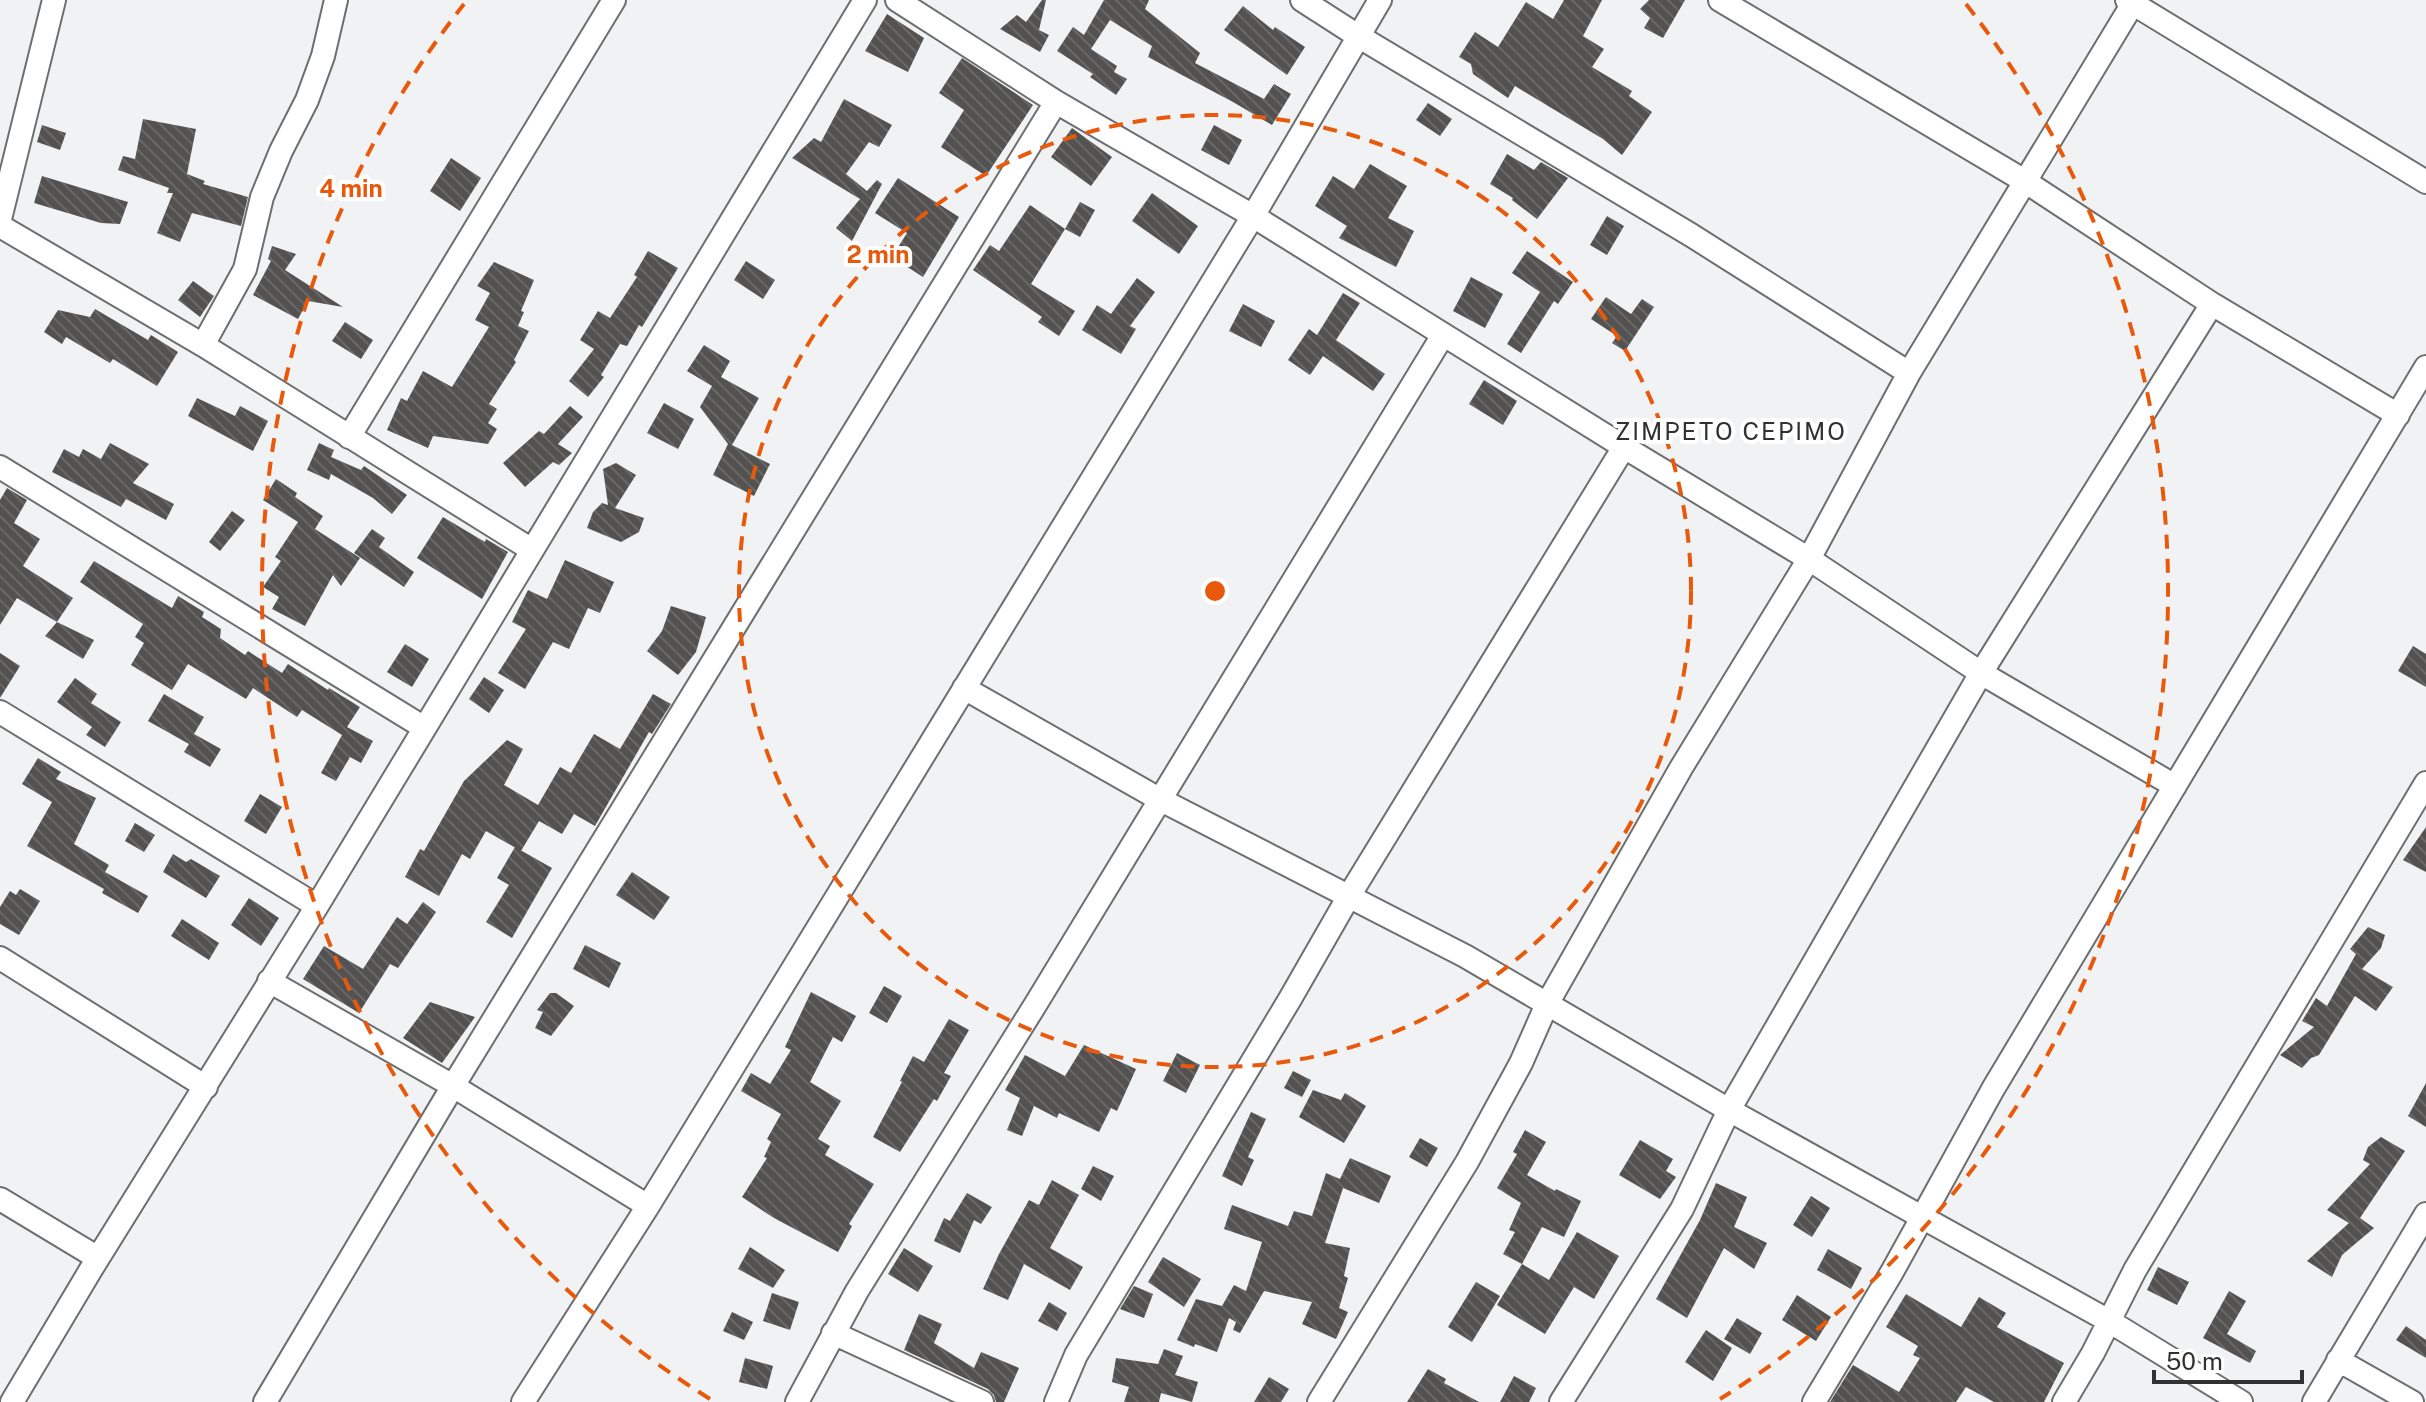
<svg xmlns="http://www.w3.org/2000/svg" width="2426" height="1402" font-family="'Public Sans',sans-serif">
<defs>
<pattern id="building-back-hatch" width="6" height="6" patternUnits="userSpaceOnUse" patternTransform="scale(2)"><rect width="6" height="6" fill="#535251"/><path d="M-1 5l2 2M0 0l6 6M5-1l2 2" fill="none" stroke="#696868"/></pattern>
</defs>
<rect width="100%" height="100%" fill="#f1f2f3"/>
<path fill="url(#building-back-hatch)" d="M1042 0H1046L1039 30 1049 35 1040 52 1000 29 1017 15 1026 22Z
M1104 0H1149L1145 9 1200 53 1195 63 1264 99 1274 84 1291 94 1272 125 1233 102 1148 57 1152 46 1110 20 1091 49 1117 66 1114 72 1127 79 1116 95 1090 77 1093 74 1057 51 1073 27 1084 35Z
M1564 0H1602L1583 36 1604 49 1592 67 1632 91 1629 96 1652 112 1622 155 1603 139 1515 86 1508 98 1473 74 1471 64 1459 57 1475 32 1498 47 1526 2 1553 19Z
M1649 0H1685L1663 38 1644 28 1650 18 1640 9Z
M1243 6 1273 30 1275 27 1305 47 1287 75 1224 30Z
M887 14 924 38 908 72 865 51Z
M962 58 1033 105 986 176 941 147 964 110 939 93Z
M844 99 892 125 879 147 869 142 846 174 867 191 877 180 882 184 852 241 836 228 860 199 792 158 814 138 821 142Z
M1428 103 1452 119 1440 136 1416 120Z
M143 119 196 129 187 174 205 181 203 184 248 197 241 226 192 213 180 242 157 233 173 193H167L169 188 118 170 123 156 135 159Z
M42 125 66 133 60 150 37 142Z
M1214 125 1242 140 1229 165 1201 150Z
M1072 128 1112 157 1091 186 1051 157Z
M1507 154 1534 170 1541 162 1568 178 1537 219 1512 200 1513 198 1490 184Z
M451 158 481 178 460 211 430 191Z
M1370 164 1407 186 1388 218 1414 231 1396 267 1339 238 1347 226 1315 206 1333 176 1354 189Z
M42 176 128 202 120 224 101 223 34 203Z
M898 178 959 217 923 277 892 257 907 233 875 213Z
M1152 193 1198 226 1179 254 1132 221Z
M1080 202 1095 210 1080 237 1065 229Z
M1030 205 1065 229 1031 284 1075 311 1059 336 1038 322 1042 317 973 270 990 245 999 251Z
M1607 216 1624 226 1607 255 1590 245Z
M272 246 296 254 285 270 343 307 308 301 298 319 253 295 271 261 268 259Z
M648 251 678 268 642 327 639 325 627 346 620 344 601 375 604 377 588 397 569 381 594 349 580 340 598 311 610 318 637 277 634 275Z
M1527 251 1573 282 1558 304 1554 301 1521 353 1507 344 1540 292 1512 273Z
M746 261 775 280 763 299 734 280Z
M494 262 534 280 521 311 524 312 518 326 529 331 514 360 516 362 489 404 497 409 488 423 497 429 488 444 433 436 428 448 387 430 401 398 407 401 423 371 452 387 489 327 475 320 490 293 477 286Z
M1471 277 1503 294 1485 328 1453 311Z
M1137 278 1155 292 1130 326 1136 329 1121 354 1082 330 1097 305 1111 314Z
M193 281 214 296 200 317 178 300Z
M1343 293 1360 303 1336 340 1385 374 1373 391 1323 356 1310 375 1288 360 1309 329 1317 335Z
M1606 297 1631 314 1642 299 1654 307 1625 351 1612 343 1617 336 1591 319Z
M1243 304 1275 321 1261 347 1229 331Z
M95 309 148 340 151 335 178 352 157 386 113 359 110 363 66 337 62 344 44 332 58 310 90 317Z
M345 322 373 340 361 359 332 341Z
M704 345 730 361 721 377 759 398 732 445 770 464 754 496 713 475 728 444 700 407 712 386 687 371Z
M1484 380 1517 401 1503 425 1469 404Z
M197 398 235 416 240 406 268 421 253 451 188 416Z
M664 403 694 419 678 449 647 433Z
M570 406 583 417 558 444 572 453 559 465 553 462 525 487 503 463 539 431 544 434Z
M110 443 149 464 133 483 174 504 166 520 126 499 121 507 52 472 64 449 79 457 83 449 101 459Z
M319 443 334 450 331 457 361 470 364 466 407 495 392 514 373 498 331 474 329 480 307 470Z
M616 463 636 475 615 508 644 518 639 532 621 542 587 528 593 512 602 503 608 505 603 469Z
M276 479 297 493 295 497 323 516 315 529 360 558 341 586 333 575 305 626 272 609 279 597 263 587 281 561 275 557 298 522 263 500Z
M7 488 27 500 14 523 40 539 23 566 73 598 57 622 17 598 0 625V500Z
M232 511 245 520 220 551 209 542Z
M443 517 485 542 486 539 508 552 482 599 417 558Z
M372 529 385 538 379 547 414 572 404 587 354 553Z
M565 560 614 582 600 613 588 608 569 649 553 642 525 689 498 673 526 629 512 622 528 590 547 599Z
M94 561 172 608 178 596 204 612 202 617 221 629 220 638 245 655 248 651 282 673 288 664 328 690 329 688 360 707 347 727 373 741 361 763 350 757 336 781 321 773 342 735 302 710 297 717 253 688 246 699 188 664 172 690 131 665 144 643 135 637 143 624 80 582Z
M671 606 706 617 696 652 678 675 647 651 662 631Z
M57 622 94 640 83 659 45 636Z
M405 644 429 659 412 687 387 672Z
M2413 646 2426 654V687L2398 671Z
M0 653 20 666 0 698Z
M484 677 504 690 489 713 469 699Z
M75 678 97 694 91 703 121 722 105 747 86 735 92 727 57 702Z
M164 694 204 717 194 734 221 749 210 767 184 752 189 744 148 721Z
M653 694 671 704 652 734 649 732 595 826 574 814 562 834 539 821 521 851 486 831 470 859 462 854 439 896 405 877 420 849 424 851 464 781 507 740 523 749 504 785 538 805 560 767 571 773 594 734 620 749Z
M38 758 61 772 56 779 96 798 74 844 109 865 105 872 148 896 138 913 102 893 104 889 27 846 52 802 22 784Z
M260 794 282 807 266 834 244 821Z
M135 823 155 835 144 852 125 841Z
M2426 827V872L2403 860Z
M515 847 552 868 512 938 486 922 509 885 497 878Z
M173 854 186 862 191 859 220 876 206 898 163 872Z
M632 872 670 897 654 920 616 895Z
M20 889 40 901 19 935 0 924V907L10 891 16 895Z
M249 898 279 918 261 946 231 925Z
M423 902 436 912 398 968 390 964 359 1013 303 979 324 946 363 969 397 917 407 924Z
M182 919 219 943 209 960 171 936Z
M2368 927 2385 935 2381 948 2362 969 2393 987 2376 1011 2355 996 2319 1055 2311 1058 2302 1068 2280 1055 2314 1027 2302 1021 2316 998 2327 1006 2356 954 2350 949Z
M585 945 621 963 609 988 573 969Z
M884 986 902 996 887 1023 869 1013Z
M811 992 856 1016 842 1042 833 1037 810 1082 841 1101 818 1139 830 1146 825 1155 874 1184 849 1224 852 1226 838 1252 774 1218 742 1197 767 1158 764 1157 771 1142 767 1139 781 1114 741 1091 751 1073 770 1084 791 1050 785 1047Z
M550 993H556L574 1006 551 1036 535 1028 543 1012 537 1010Z
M430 1002 475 1017 442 1063 403 1038Z
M949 1019 969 1030 944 1073 951 1076 937 1101 934 1099 900 1152 873 1137 902 1082 900 1081 913 1056 924 1062Z
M1084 1045 1136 1069 1117 1111 1111 1108 1099 1132 1059 1113 1057 1118 1034 1106 1022 1136 1007 1130 1020 1098 1005 1090 1025 1055 1065 1076Z
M1177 1053 1200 1065 1186 1093 1163 1081Z
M1293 1071 1311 1080 1302 1097 1284 1088Z
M2426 1083V1127L2408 1116Z
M1313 1090 1341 1100 1345 1093 1366 1106 1344 1143 1299 1117Z
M1251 1112 1266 1119 1248 1157 1254 1160 1242 1186 1222 1176Z
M1525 1130 1546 1142 1527 1175 1555 1191 1556 1189 1581 1201 1564 1237 1542 1227 1522 1264 1503 1254 1515 1232 1509 1230 1521 1203 1497 1188 1517 1154 1513 1152Z
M2381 1137 2405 1151 2360 1218 2374 1228 2342 1255 2332 1277 2307 1261 2349 1223 2327 1210 2370 1164 2363 1160 2368 1147Z
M1420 1138 1438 1148 1427 1167 1409 1157Z
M1640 1140 1673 1159 1666 1171 1676 1177 1660 1199 1619 1175Z
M1350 1158 1391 1176 1379 1203 1343 1188 1325 1243 1350 1248 1344 1276 1348 1278 1339 1308 1348 1312 1336 1339 1302 1324 1312 1302 1264 1291 1240 1333 1233 1330 1236 1322 1229 1318 1217 1352 1195 1344 1194 1347 1177 1340 1196 1299 1222 1306 1234 1285 1246 1291 1262 1242 1224 1229 1232 1205 1288 1226 1294 1211 1312 1216 1326 1173 1340 1179Z
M1093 1166 1114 1176 1101 1201 1081 1189Z
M1052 1180 1079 1195 1050 1248 1083 1267 1070 1290 1024 1264 1008 1300 983 1289 999 1254 1029 1200 1039 1205Z
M1716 1183 1747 1197 1734 1227 1767 1243 1754 1269 1724 1248 1687 1318 1656 1299 1700 1220Z
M967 1193 992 1207 981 1224 974 1220 960 1253 934 1241 944 1218 950 1221Z
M1811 1196 1830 1208 1812 1237 1793 1225Z
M1577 1232 1619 1256 1594 1299 1574 1287 1545 1334 1497 1305 1522 1264 1549 1280Z
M750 1247 785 1270 773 1288 738 1269Z
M904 1248 933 1266 918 1292 888 1274Z
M1828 1249 1862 1268 1851 1289 1817 1270Z
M1163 1257 1201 1279 1184 1307 1148 1282Z
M2158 1267 2189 1282 2177 1305 2147 1290Z
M1476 1282 1500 1296 1472 1342 1448 1327Z
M1134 1286 1153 1294 1144 1318 1120 1309Z
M2229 1291 2246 1301 2227 1334 2256 1351 2250 1363 2203 1338Z
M772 1293 799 1302 790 1330 763 1321Z
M1906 1294 1961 1327 1979 1297 2006 1313 1997 1327 2064 1363 2044 1402H1994L1966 1387 1956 1402H1830L1853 1365 1899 1392 1920 1358 1913 1355 1918 1346 1886 1327Z
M1797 1295 1831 1317 1816 1341 1782 1320Z
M1049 1302 1067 1313 1057 1331 1038 1321Z
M732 1312 753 1322 744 1340 723 1331Z
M919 1314 942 1324 934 1343 974 1368 981 1352 1019 1368 1004 1402H996L994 1395 988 1389 904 1350Z
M1737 1318 1762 1333 1750 1354 1724 1339Z
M2406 1326 2426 1340V1358L2396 1340Z
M1706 1330 1732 1348 1713 1381 1685 1362Z
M1164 1349 1183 1356 1175 1375 1198 1382 1192 1402 1161 1393 1159 1402H1124L1129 1387 1112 1382 1116 1358 1158 1364Z
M745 1358 773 1366 767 1389 739 1382Z
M1428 1369 1446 1379 1444 1383 1479 1402H1407Z
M1514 1376 1536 1388 1529 1402H1500Z
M1269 1377 1289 1389 1281 1402H1254Z"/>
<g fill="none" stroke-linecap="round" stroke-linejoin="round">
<defs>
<path id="minor" d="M897 0 1056 102 1253 216 1624 447 1809 559 1981 673 2175 786
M1302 0 1358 36 1691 235 1909 373
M1720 0 2023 180 2212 304 2398 415
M2127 0 2426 182
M0 219 54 0
M0 226 203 345 532 550
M203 345 245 269 262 197 281 151 307 100 323 56 336 0
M349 437 614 0
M0 467 423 727
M964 688 1159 799 1465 956 1729 1110 2109 1321 2241 1402
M0 712 317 906
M0 958 206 1087
M269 981 453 1086 648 1206
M0 1199 98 1258
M833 1333 982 1402
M2338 1360 2412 1402
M12 1402 90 1271 317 906 865 0
M265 1402 453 1086 1056 102
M523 1402 648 1206 1253 216 1380 0
M797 1402 857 1291 1037 1002 1443 335
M1056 1402 1076 1355 1290 999 1349 896 1624 447
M1319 1402 1467 1162 1521 1063 1547 1004 1681 768 1809 559 1909 373 2135 0
M1561 1402 1682 1209 1729 1110 1981 673 2212 304
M1814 1402 1892 1272 1993 1089 2426 367
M2064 1402 2093 1353 2135 1270 2426 783
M2314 1402 2426 1214"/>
</defs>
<use href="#minor" stroke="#6d6e6f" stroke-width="26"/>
<use href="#minor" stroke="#fff" stroke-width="22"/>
</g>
<g fill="none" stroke="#e8590c" stroke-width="4" stroke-dasharray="14 10">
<circle cx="1215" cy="591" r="476"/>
<path d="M710 1399A953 953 0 0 1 464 4M1966 4A953 953 0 0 1 1720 1399"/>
</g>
<g text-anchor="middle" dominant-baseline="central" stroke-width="8" stroke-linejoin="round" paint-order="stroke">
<g font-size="24" letter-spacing="2" fill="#313132" stroke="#fff">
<text x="1731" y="431">ZIMPETO CEPIMO</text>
</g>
</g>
<circle cx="1215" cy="591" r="12" fill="#e8590c" stroke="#fff" stroke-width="4"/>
<g font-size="24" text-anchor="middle" font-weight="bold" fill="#e8590c" stroke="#fff" stroke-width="8" stroke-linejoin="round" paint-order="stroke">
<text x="351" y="197">4 min</text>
<text x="878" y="263">2 min</text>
</g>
<path d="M2154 1370v12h148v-12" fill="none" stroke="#313132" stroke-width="4"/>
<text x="2166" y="1370" font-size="24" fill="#313132" stroke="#ffffff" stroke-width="6" paint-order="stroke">50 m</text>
</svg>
